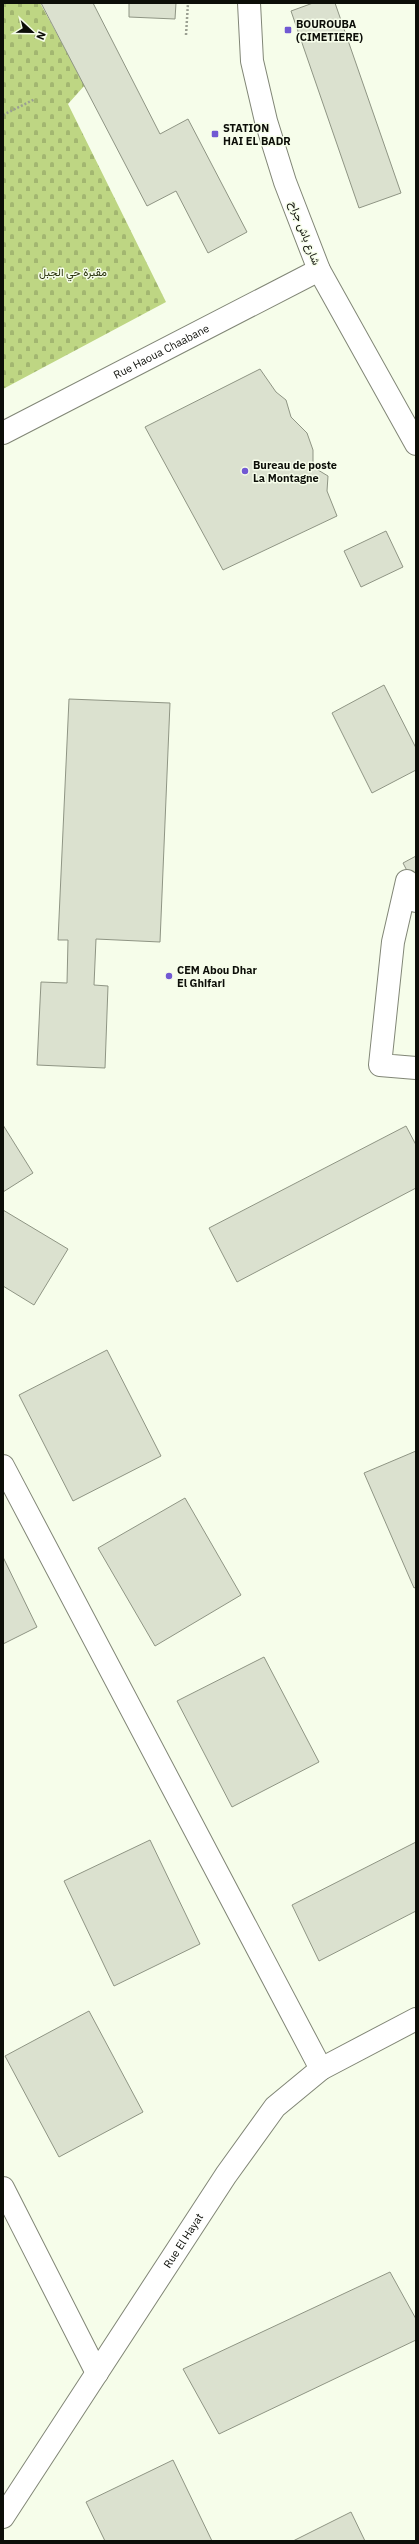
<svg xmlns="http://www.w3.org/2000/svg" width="419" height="2544" font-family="'IBM Plex Sans',Vazirmatn,sans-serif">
<defs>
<pattern id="cemetery-stones" width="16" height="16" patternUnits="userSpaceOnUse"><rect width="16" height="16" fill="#bed683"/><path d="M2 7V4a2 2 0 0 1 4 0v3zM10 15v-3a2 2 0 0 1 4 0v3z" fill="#a2b670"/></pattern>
</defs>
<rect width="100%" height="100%" fill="#f6fdea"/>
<path fill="url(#cemetery-stones)" d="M3 3H40L85 85 68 104 166 302 3 389Z"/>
<path fill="#dbe1cf" stroke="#8f9584" d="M41 3H93L160 134 188 119 247 232 208 253 176 191 147 206Z
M129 3H176L175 19 129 17Z
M313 3H335L401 193 359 208 291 11Z
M260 369 276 392 286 400 291 417 307 433 313 450V467L328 476 327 491 337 516 223 570 145 427Z
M386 531 403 567 361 587 344 551Z
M384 685 416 748V770L372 793 332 713Z
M69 699 170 703 160 942 96 939 94 985 108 986 105 1068 37 1065 41 982 67 983 68 940H58Z
M416 856V888L403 863Z
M3 1125 33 1173 3 1192Z
M406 1126 416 1145V1188L237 1282 209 1228Z
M3 1210 68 1249 34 1305 3 1286Z
M107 1350 161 1456 73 1501 19 1395Z
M416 1451V1587L414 1588 364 1473Z
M185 1498 241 1595 155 1646 98 1548Z
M3 1557 37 1627 3 1644Z
M264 1657 319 1762 232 1807 177 1701Z
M150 1840 200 1944 114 1986 64 1881Z
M416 1842V1911L319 1961 292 1905Z
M89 2011 143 2112 59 2157 5 2056Z
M390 2272 416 2319V2340L219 2434 183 2369Z
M173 2460 212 2541H105L86 2502Z
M351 2512 365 2541H293Z"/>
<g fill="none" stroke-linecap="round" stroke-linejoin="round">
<defs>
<g id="minor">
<path d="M416 901 407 881 393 942 380 1065 416 1068"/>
<path d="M3 1466 321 2069"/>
<path d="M3 2188 97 2373"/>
<path id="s1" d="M3 2517 226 2175 275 2107 321 2069 416 2019"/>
</g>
<g id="tertiary">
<path id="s2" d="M3 433 319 270"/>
</g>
<path id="secondary" d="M249 3 252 61 266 121 285 182 319 270 416 444"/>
</defs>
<use href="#minor" stroke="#818676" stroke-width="24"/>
<use href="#tertiary" stroke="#818676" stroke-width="24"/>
<use href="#secondary" stroke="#818676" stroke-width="24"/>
<path stroke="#9ba092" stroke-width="2.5" stroke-dasharray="2 2" stroke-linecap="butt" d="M186 35 188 3
M3 115 35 99"/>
<use href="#minor" stroke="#fff" stroke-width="22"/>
<use href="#tertiary" stroke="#fff" stroke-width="22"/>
<use href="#secondary" stroke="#fff" stroke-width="22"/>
</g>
<g fill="#7159d3" stroke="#f6fdea" stroke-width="1.5">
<rect x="284" y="26" width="8" height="8" rx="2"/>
<rect x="211" y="130" width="8" height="8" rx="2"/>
<circle cx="245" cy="471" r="4"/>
<circle cx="169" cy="976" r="4"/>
</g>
<g text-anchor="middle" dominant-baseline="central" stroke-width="3" stroke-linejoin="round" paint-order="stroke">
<g font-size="11" font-weight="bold" fill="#0c0e08" stroke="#f6fdea" text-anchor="start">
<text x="296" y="24">BOUROUBA<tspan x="296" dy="13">(CIMETIERE)</tspan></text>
<text x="223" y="128">STATION<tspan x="223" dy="13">HAI EL BADR</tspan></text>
<text x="253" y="465">Bureau de poste<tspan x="253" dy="13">La Montagne</tspan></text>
<text x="177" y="970">CEM Abou Dhar<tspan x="177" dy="13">El Ghifari</tspan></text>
</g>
<g font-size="11" fill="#0c0e08" stroke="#f6fdea">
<text transform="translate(305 233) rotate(69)">شارع باش جراح</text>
<text stroke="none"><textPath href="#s2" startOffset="178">Rue Haoua Chaabane</textPath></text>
<text stroke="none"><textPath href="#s1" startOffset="330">Rue El Hayat</textPath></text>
</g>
<g font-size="11" fill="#29320c" stroke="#f6fdea">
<text x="73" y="272">مقبرة حي الجبل</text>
</g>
</g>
<rect width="419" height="2544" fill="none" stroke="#0c0e08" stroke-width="8"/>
<g transform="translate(32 32) rotate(112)" stroke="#f6fdea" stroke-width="3" paint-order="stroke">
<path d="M0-3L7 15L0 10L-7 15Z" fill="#0c0e08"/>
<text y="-6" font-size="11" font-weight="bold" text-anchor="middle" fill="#0c0e08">N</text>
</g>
</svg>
